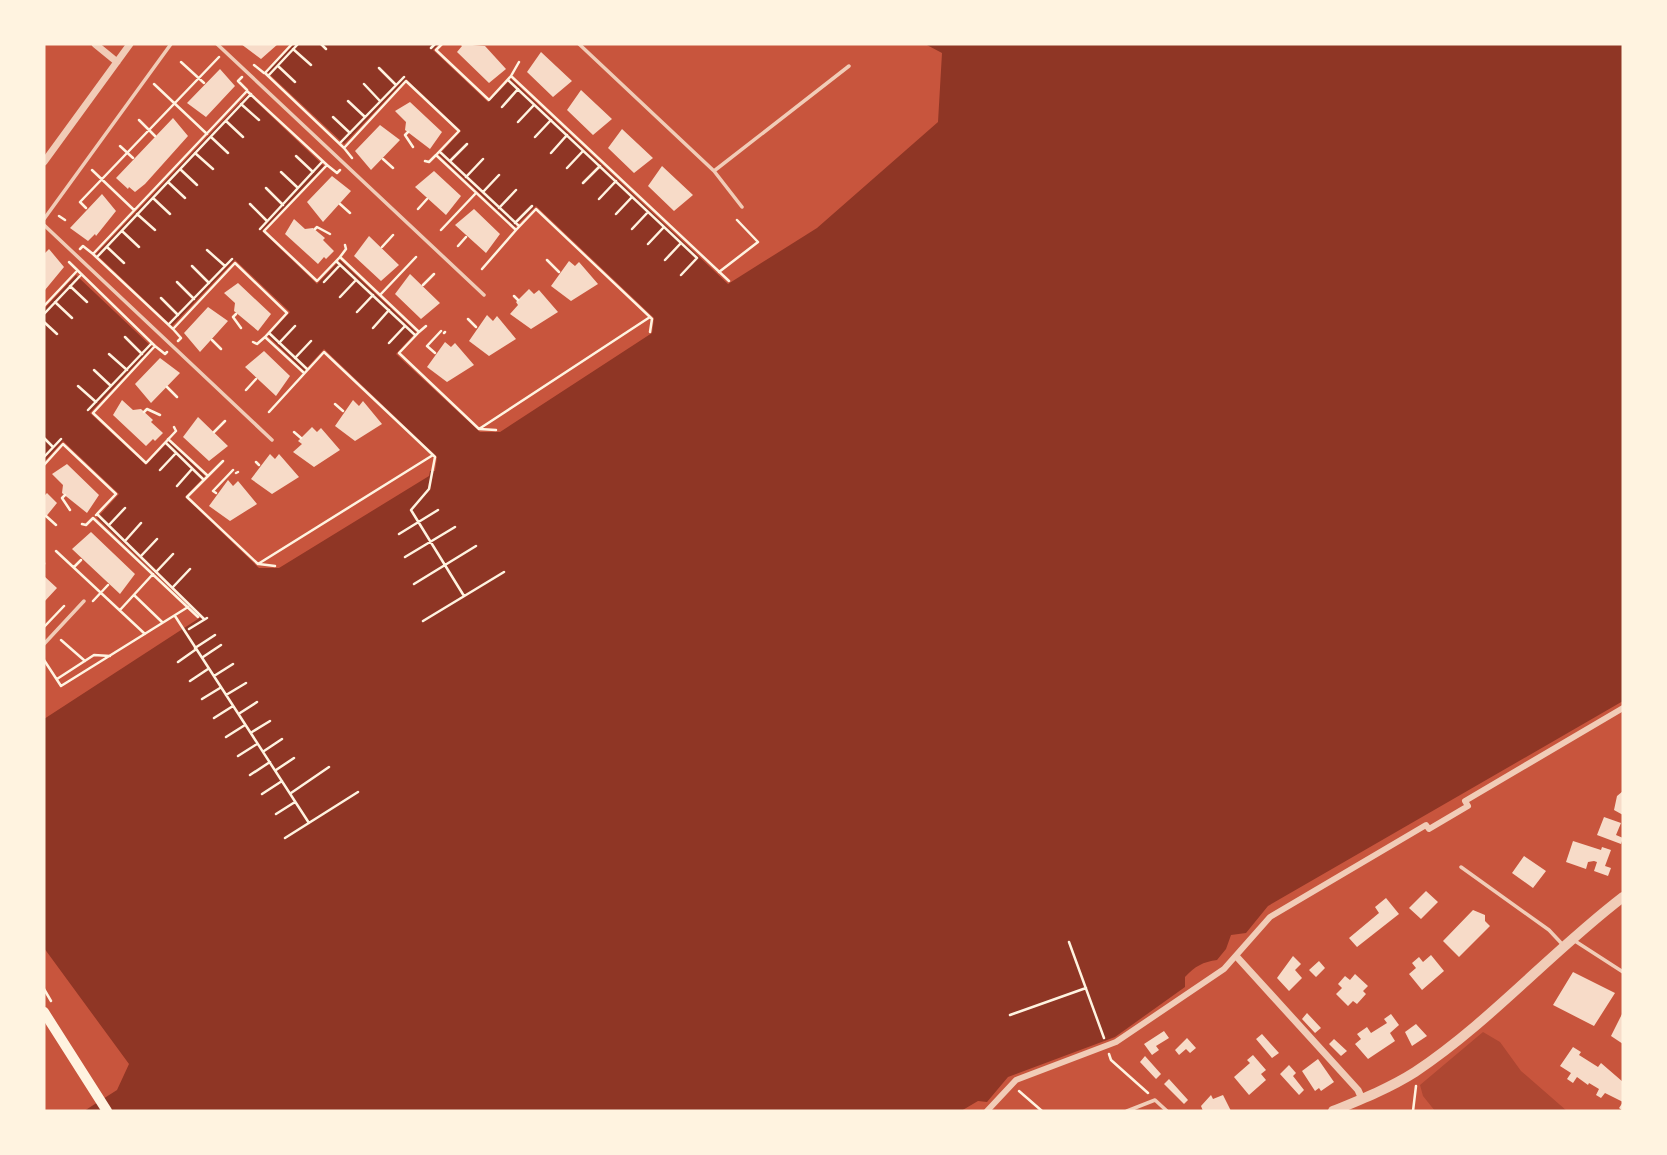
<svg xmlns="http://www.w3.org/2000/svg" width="1667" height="1155" font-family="'PT Sans',sans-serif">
<rect width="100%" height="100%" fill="#c8553d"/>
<path fill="#ae4732" d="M1483 1032 1500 1042 1521 1071 1567 1111H1435L1423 1096 1420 1085Z"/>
<path fill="#8f3625" d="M294 44H439L433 50 488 102 511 79 728 284 817 228 938 122 942 53 925 44H1623V701L1268 906 1246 933 1231 935 1226 949 1217 960C1203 962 1195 966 1185 977V987L1115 1037 1008 1077 987 1102 978 1101 961 1111H84L117 1090 129 1064 44 948V719L201 617 97 518 119 494 63 441 44 462V309L76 275 152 347 90 413 146 465 169 441 205 476 185 497 259 568H279L429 476 430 471H435L437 457 324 349 304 371 268 336 290 312 235 260 172 326 96 254 248 94 324 166 262 231 317 284 340 260 416 332 396 354 480 432H500L652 333 654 318 536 206 515 227 439 155 461 131 406 79 344 144 267 72Z"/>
<path fill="#f7dbc8" d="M241 44H278L261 59Z
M460 44 485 46 506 69 489 83 457 52 462 46Z
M541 52 572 81 553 97 527 72Z
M220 69 235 86 206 117 187 103Z
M581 90 612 119 593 135 567 110Z
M410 102 442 132 430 149 405 130 406 122 395 111Z
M173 118 188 136 145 184 135 192 129 187 128 189 116 178Z
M380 125 400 140 371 170 355 151Z
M622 129 653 158 634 173 608 148Z
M662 166 693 195 674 211 648 186Z
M434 171 461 196 446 215 415 187Z
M332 176 351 191 323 222 307 202Z
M102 194 116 211 96 236 95 234 88 241 70 228Z
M474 209 500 234 486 253 455 225Z
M294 219 305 229 313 228 325 238 323 240 334 251 326 259 324 257 318 264 285 234Z
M369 236 399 265 381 281 354 256Z
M49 249 64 267 45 290 44 254Z
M569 261 575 266 579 262 598 284 571 301 551 286Z
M410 274 440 303 421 319 395 294Z
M238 283 271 314 258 331 234 311 235 303 224 293Z
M529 289 534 294 539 290 558 312 531 329 510 314 518 305 516 302Z
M208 307 228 321 200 352 184 333Z
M487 315 493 321 497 316 516 339 489 356 469 341Z
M445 342 451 347 455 343 474 365 447 382 427 367Z
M264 351 290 376 276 396 245 367Z
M160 358 180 373 151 403 135 384Z
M122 400 133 410 141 409 153 420 151 422 163 433 155 441 153 439 146 446 113 415Z
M353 400 359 406 363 401 382 424 355 441 335 426Z
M198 417 228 446 209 461 183 437Z
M312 427 317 432 321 428 340 450 314 467 293 452 302 444 298 441Z
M270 454 275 459 279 454 299 477 272 494 251 479Z
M67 464 99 495 87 513 62 493 63 485 52 474Z
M228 480 233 486 238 481 257 504 230 521 209 506Z
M47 493 57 503 44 519V496Z
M91 532 135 574 120 594 72 549Z
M44 576 57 588 44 602Z
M1623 791V815L1614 810 1617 796Z
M1604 817 1621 823 1616 835 1623 838 1621 844 1597 835Z
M1573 841 1601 850 1602 847 1611 850 1605 866 1611 868 1608 876 1594 871 1597 862 1594 861 1588 862 1586 869 1566 862Z
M1524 856 1546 871 1533 888 1512 873Z
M1426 891 1438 902 1421 919 1409 908Z
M1386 898 1399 914 1357 947 1349 938 1379 913 1375 907Z
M1473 910 1485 915V921L1490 926 1459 957 1443 941Z
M1431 955 1444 971 1422 990 1409 974 1416 968 1412 963 1419 957 1423 962Z
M1293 956 1301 964 1295 970 1302 978 1289 991 1277 978Z
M1319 961 1325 968 1316 977 1309 970Z
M1573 972 1615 993 1594 1026 1553 1005Z
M1355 974 1368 986 1363 991 1366 994 1357 1004 1353 1001 1348 1006 1336 994 1342 988 1338 984 1345 976 1350 980Z
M1623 1012V1044L1611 1036Z
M1307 1013 1321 1028 1315 1033 1302 1019Z
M1391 1014 1399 1025 1390 1033 1395 1041 1368 1059 1355 1044 1361 1039 1357 1034 1367 1027 1371 1033 1387 1023 1384 1019Z
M1416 1024 1427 1036 1412 1046 1405 1032Z
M1164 1031 1169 1038 1156 1046 1159 1050 1152 1055 1144 1044Z
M1262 1034 1279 1053 1272 1058 1256 1039Z
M1187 1038 1196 1048 1190 1053 1186 1049 1179 1055 1175 1050Z
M1334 1039 1347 1051 1341 1056 1329 1044Z
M1573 1047 1581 1052 1579 1055 1598 1067 1601 1063 1623 1082V1111L1619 1108 1623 1102 1605 1093 1601 1098 1596 1095 1599 1089 1589 1083 1588 1085 1577 1077 1573 1083 1567 1079 1571 1073 1560 1066Z
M1253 1055 1266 1070 1261 1074 1266 1080 1249 1095 1234 1077 1250 1063 1247 1060Z
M1145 1056 1161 1074 1156 1079 1140 1062Z
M1318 1059 1334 1082 1321 1091 1319 1088 1315 1091 1302 1071Z
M1289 1065 1296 1073 1293 1076 1304 1090 1299 1095 1280 1074Z
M1169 1079 1188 1100 1184 1104 1164 1084Z
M1211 1095 1213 1099 1223 1095 1231 1111H1203L1201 1106Z"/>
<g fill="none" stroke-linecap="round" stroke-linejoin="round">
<path stroke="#fff3e0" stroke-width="2.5" d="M321 44 326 49
M442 44 436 50 489 100 511 76 729 281
M431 48 435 44
M293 49 311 65
M181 62 204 83
M254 65 264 73
M278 66 295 82
M379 68 396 85
M268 76 298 44
M511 76 519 62
M242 77 238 81 247 90
M508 80 697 258 681 275
M154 84 207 134
M364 84 380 101
M348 101 365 117
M241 104 259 120
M502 107 518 89
M333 117 350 133
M139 120 155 136
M226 121 243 137
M518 122 534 105
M408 132 405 135 413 147
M211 137 228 153
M535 137 551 120
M340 143 404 77
M120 146 133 158
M344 148 352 158
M440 152 519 226
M195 153 213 169
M551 153 567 135
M296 156 313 172
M383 159 393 168
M425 161 429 162 436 155
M450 161 467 144
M327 165 337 173 340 170
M567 168 583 151
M180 169 197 185
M92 170 134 210
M281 172 298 188
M466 177 483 159
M168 182 185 198
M583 183 600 166
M266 188 283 205
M483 192 499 175
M153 198 170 214
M599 199 616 181
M250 204 267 221
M340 204 350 213
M86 208 80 202 219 57
M499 208 516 190
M418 209 427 199
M137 214 155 230
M616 214 632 197
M59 216 65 220
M515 223 532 206
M260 229 322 162
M315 229 317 227 330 234
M632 229 648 212
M441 230 476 193
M122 231 139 247
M648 244 664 227
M458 246 466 237
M107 247 124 263
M382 247 393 235
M80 249 83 246 93 254 173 329 235 263 287 313 265 337 303 372
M207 250 225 266
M93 254 247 91 327 165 264 231 317 281 340 257 419 332 399 353 479 429 650 317 536 209 516 230 436 155 459 131 406 81 344 148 265 73 292 44
M97 257 251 94
M340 257 346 249 345 245
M547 260 559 272
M665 260 681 243
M336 261 415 335
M69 262 155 346 165 354 167 352
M192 266 209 283
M482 269 516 230
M719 272 758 242 737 220
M177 282 194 299
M324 282 340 265
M423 285 434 274
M70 286 87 302
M380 295 416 257
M514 296 518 300
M340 297 356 280
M161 298 178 315
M55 302 72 318
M44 306 76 272
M357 312 373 295
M44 314 80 276
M236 314 233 317 241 328
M650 317 652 319 650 332
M468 319 476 327
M44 322 57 334
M169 324 232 259
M373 328 389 310
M173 329 181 338 178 341
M419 332 426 326
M269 333 307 369
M444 333 445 332
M125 337 142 354
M212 340 221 349
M253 342 257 344 265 337
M279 343 295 326
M389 343 405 326
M155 346 93 413 146 463 176 431 174 427
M435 353 427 346 441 331
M109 354 127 370
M295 358 311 341
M94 370 111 386
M78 386 96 402
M167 387 177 397
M246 390 256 379
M335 404 343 411
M88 410 151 344
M144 412 147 409 160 415
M479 429 496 430
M214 432 225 421
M294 432 301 438
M44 438 53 447
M168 439 208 476 187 497 258 564 433 455 324 352 269 412
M166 443 204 480
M433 455 435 457 429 489 411 510 464 596
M44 457 61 439
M256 462 259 465
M44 465 63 444 116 494 96 515
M160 470 176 453
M236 473 238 472
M208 476 223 461
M177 486 192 469
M216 493 213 491 233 470
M65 495 62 498 70 510
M97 514 204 619
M46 516 56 525
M82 524 86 525 93 518 198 617
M109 525 125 508
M399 534 438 510
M125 541 141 523
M56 551 145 634
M141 556 157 539
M405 557 455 527
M44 563V564
M259 564 275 566
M74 567 81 560
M157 571 173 554
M414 584 476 546
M173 587 190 569
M134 595 162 622
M93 601 108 585
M120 610 153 574
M175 616 309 823
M423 621 504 572
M44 627 64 606
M189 629 207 618
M61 640 85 661
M195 648 215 635
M203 657 221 645
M44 660 61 686 188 607
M178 662 195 650
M214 676 233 664
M57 679 94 655 110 656
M190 681 208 669
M226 695 246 683
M202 699 220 688
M240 713 257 702
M214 718 233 706
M252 732 270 721
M226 737 245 725
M264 751 282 739
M238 756 257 744
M276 770 294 758
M250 775 270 762
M291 793 329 767
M262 794 282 781
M276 814 295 802
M285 838 358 792
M1069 942 1104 1038
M44 989 51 1001
M1010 1015 1086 988
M1109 1054 1111 1060 1148 1093
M1019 1091 1042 1111
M1413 1111 1416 1086"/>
<path stroke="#f1ccb7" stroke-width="3.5" d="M217 44 484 295
M579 44 714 171 742 207
M714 171 849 66
M44 219 171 44
M44 225 272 440
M44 644 84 601
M1461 867 1549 930 1563 945
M1575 941 1623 972
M1127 1111 1155 1100 1167 1111"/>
<path stroke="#f1ccb7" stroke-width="6" d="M987 1111 1016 1080 1116 1042 1224 969 1270 917 1426 825 1429 829 1468 806 1465 801 1623 708"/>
<path stroke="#f1ccb7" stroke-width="7" d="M95 44 117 62
M44 162 130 44
M1237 957 1358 1090 1362 1099"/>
<path stroke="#f1ccb7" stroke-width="10" d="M1333 1111C1360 1100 1390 1088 1415 1072 1490 1022 1551 952 1623 897"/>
<path stroke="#fff3e0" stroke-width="10" d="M44 1012 107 1111"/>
</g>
<rect width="1667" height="1155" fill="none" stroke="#fff3e0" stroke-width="91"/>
</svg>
